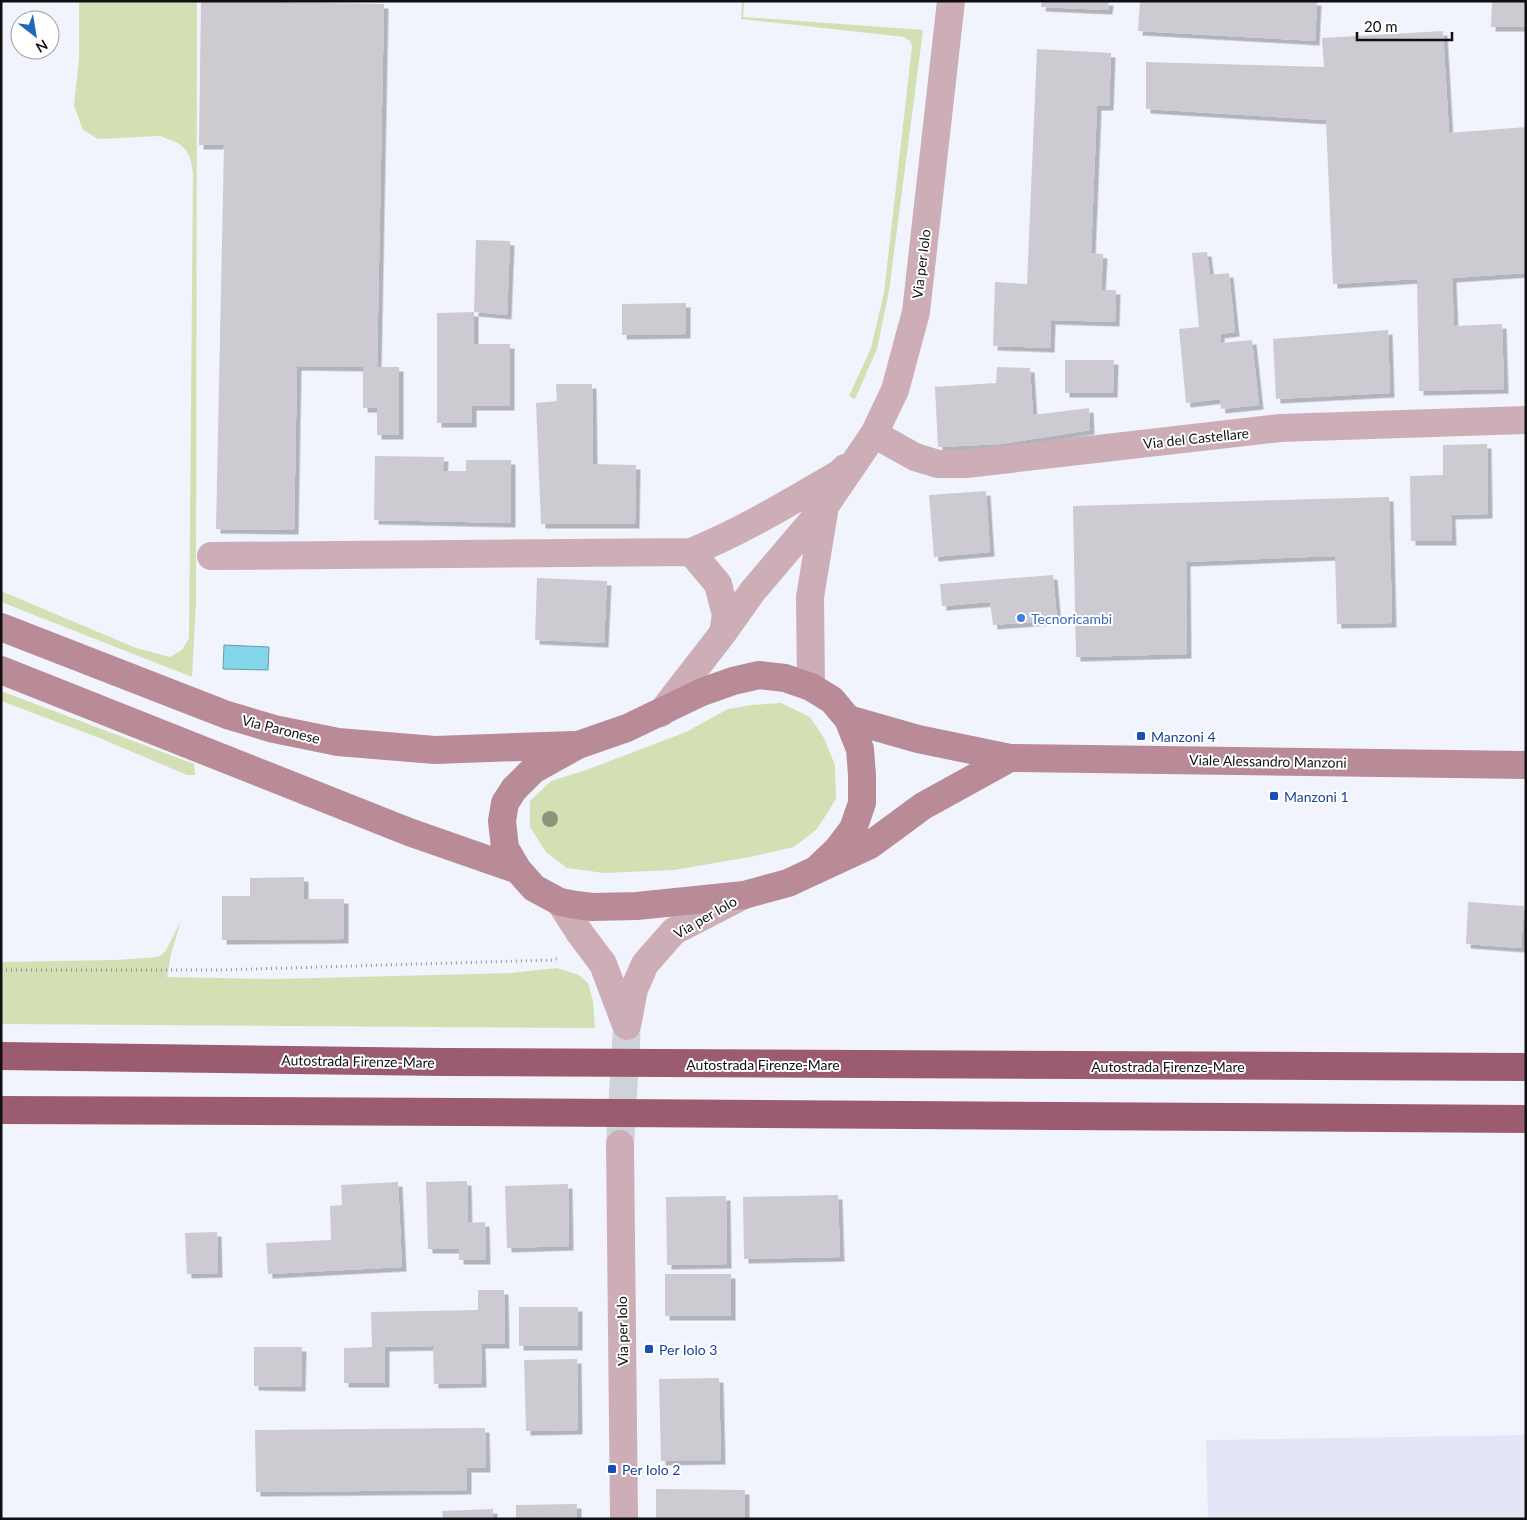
<svg xmlns="http://www.w3.org/2000/svg" width="1527" height="1520" font-family="Lato,sans-serif">
<defs>
<filter id="shadow"><feDropShadow dx="4.5" dy="4.5" stdDeviation="0" flood-color="#0004"/></filter>
</defs>
<rect width="100%" height="100%" fill="#f2f4fd"/>
<path fill="#e4e6f7" d="M1526 1435V1519H1208L1206 1440Z"/>
<path fill="#d2e0b3" d="M79 1H197L196 603 192 677 1 602V591L136 648 170 657 182 650 189 638 193 172 190 158 186 150 178 143 160 136 98 139 83 130 74 106 79 58Z
M742 1H744L743 17 923 30 889 291 877 349 855 399 849 396 871 348 884 293 912 46 910 41 904 37 741 19Z
M1 691 194 764 195 775H187L102 739 1 701Z
M781 703 810 717 824 738 835 765 836 799 817 829 794 847 750 857 674 870 604 873 567 868 546 852 530 827V801L551 781 589 769 686 732 728 709 752 705Z
M181 921 171 954 167 977 274 979 435 975 510 973 557 968 579 975 588 983 593 1001 595 1028 1 1024V962L116 960 158 957 165 952Z"/>
<path fill="#84d7ea" stroke="#619ba9" d="M224 645 269 647 268 670 223 669Z"/>
<path fill="#cecad2" filter="url(#shadow)" d="M201 1 384 4 377 367H399V435H377V408H363V367L297 366 294 530 216 529 224 145H199Z
M1042 1H1109L1108 10 1041 7Z
M1140 1H1317L1315 41 1138 31Z
M1492 1H1526V27H1491Z
M1443 31 1449 133 1526 127V273L1452 278 1454 326 1502 324 1504 389 1419 391 1417 279 1333 284 1326 120 1146 109V62L1324 67 1322 38Z
M1037 49 1111 53 1109 106H1097L1091 253 1103 254 1101 290H1116L1115 322 1051 320 1050 348 993 346 995 282 1027 284Z
M476 240 510 241 507 315 474 312Z
M1207 252 1210 275 1229 273 1235 332 1220 334 1221 343 1252 340 1259 405 1221 409 1220 399 1186 403 1179 329 1199 327 1192 253Z
M686 303V334L622 335V304Z
M474 312V344H510V406H472V423H437V313Z
M1388 330 1390 393 1276 399 1273 339Z
M1065 360H1114L1113 393H1065Z
M997 367 1030 368 1033 415 1089 408 1090 430 1000 444 938 447 935 387 996 383Z
M556 384H592L593 464 636 465 635 524H541L536 403 557 401Z
M1487 444 1488 514 1451 515 1452 541H1411L1410 476 1443 475V445Z
M375 456 444 457 443 471H466V460H511V523L374 520Z
M986 491 990 552 934 557 929 495Z
M1389 497 1392 623 1337 624 1335 556 1186 562 1187 654 1076 657 1073 506Z
M1053 575 1057 620 993 625 990 602 942 606 940 584Z
M537 578 607 581 604 643 535 640Z
M304 877V899H344V939L222 940V896H250V878Z
M1468 902 1524 906 1521 948 1466 944Z
M467 1181 468 1223 485 1222 486 1260H459V1249H428L426 1182Z
M398 1182 402 1267 268 1274 266 1243 331 1240 330 1206 342 1205 341 1185Z
M568 1184 569 1246 507 1248 505 1186Z
M838 1195 840 1257 744 1259 743 1197Z
M726 1196 727 1264 667 1265 666 1197Z
M217 1232 218 1273 187 1274 185 1233Z
M665 1274H731V1316H665Z
M478 1290H504L505 1344H481L482 1383 434 1384 433 1346 385 1347V1383H344V1348L372 1347 371 1312 478 1310Z
M519 1307H578V1346H519Z
M254 1347H302L301 1387 254 1386Z
M577 1359 578 1430 526 1431 524 1360Z
M719 1378 721 1460 661 1461 659 1379Z
M485 1428 486 1468H467V1490L256 1492 255 1430Z
M656 1489 745 1490V1519H656Z
M577 1504V1519H516V1505Z
M493 1509V1519H443L442 1511Z"/>
<g fill="none" stroke-linecap="round" stroke-linejoin="round">
<path stroke="#d0d2da" stroke-width="28" stroke-dasharray="28 14" stroke-linecap="butt" d="M620 1144 627 1026"/>
<path stroke="#94959c" stroke-width="3" stroke-dasharray="1 4" stroke-linecap="butt" d="M1 970H220L552 960 560 958"/>
<path stroke="#ceaeb6" stroke-width="28" d="M874 434 915 457 938 464H966L1280 428 1526 420
M691 552 718 584 726 615 723 633
M211 556 691 552C743 531 792 501 840 473L845 468
M811 687 810 597 825 506
M661 713 723 633 752 592 825 506 874 434 895 390 916 312 951 1
M560 902 579 932 603 964 626 1025
M627 1026 634 989 645 964 674 931 744 895
M620 1144 624 1519"/>
<path stroke="#b98b97" stroke-width="28" d="M1 627 227 715 274 729 338 742 435 750 574 745
M1 670 409 832 518 870
M848 719 918 739 1010 758 1526 765
M816 870 837 850 853 829 862 803V775L860 749 848 719 832 700 811 687 785 678 759 675 733 681 702 692 627 728 578 745 533 770 514 789 505 803 502 821 505 848 518 870 534 888 560 902 576 905 592 907 637 906 744 895 788 883 816 870 870 845 923 806 1010 758"/>
<path stroke="#9b5c6f" stroke-width="28" d="M1 1056 442 1062 1526 1067
M1 1110 464 1112 1526 1119"/>
</g>
<circle fill="#8c947e" cx="550" cy="819" r="8"/>
<circle fill="#3f7fe0" stroke="#fff" stroke-width="2" cx="1021" cy="618" r="5"/>
<g fill="#1a4fb4" stroke="#fff" stroke-width="2">
<rect x="1136" y="731" width="10" height="10" rx="2.5"/>
<rect x="1269" y="791" width="10" height="10" rx="2.5"/>
<rect x="644" y="1344" width="10" height="10" rx="2.5"/>
<rect x="607" y="1464" width="10" height="10" rx="2.5"/>
</g>
<g text-anchor="middle" dominant-baseline="central" stroke-width="4" stroke-linejoin="round" paint-order="stroke">
<g font-size="14" fill="#0f0f12" stroke="#fff">
<text transform="translate(921 264) rotate(-83)">Via per Iolo</text>
<text transform="translate(1196 438) rotate(-6)">Via del Castellare</text>
<text transform="translate(281 729) rotate(14)">Via Paronese</text>
<text transform="translate(1268 761) rotate(1)">Viale Alessandro Manzoni</text>
<text transform="translate(705 917) rotate(-30)">Via per Iolo</text>
<text transform="translate(358 1061) rotate(1)">Autostrada Firenze-Mare</text>
<text x="763" y="1064">Autostrada Firenze-Mare</text>
<text x="1168" y="1066">Autostrada Firenze-Mare</text>
<text transform="translate(622 1331) rotate(-91)">Via per Iolo</text>
</g>
<g font-size="14" fill="#366cbe" stroke="#fff" text-anchor="start">
<text x="1031" y="618">Tecnoricambi</text>
</g>
<g font-size="14" fill="#164399" stroke="#fff" text-anchor="start">
<text x="1151" y="736">Manzoni 4</text>
<text x="1284" y="796">Manzoni 1</text>
<text x="659" y="1349">Per Iolo 3</text>
<text x="622" y="1469">Per Iolo 2</text>
</g>
</g>
<rect width="1527" height="1520" fill="none" stroke="#0f0f12" stroke-width="5"/>
<g transform="translate(35 35) rotate(149)"><circle r="24" fill="#ffffff" stroke="#9f9fa0"/>
<path d="M0-4L9 19L0 12L-9 19Z" fill="#2168b9"/>
<text y="-8" font-size="14" font-weight="bold" text-anchor="middle" fill="#0f0f12">N</text>
</g>
<path d="M1357 32v8h95v-8" fill="none" stroke="#0f0f12" stroke-width="2.5"/>
<text x="1364" y="32" font-size="15" fill="#0f0f12" stroke="#ffffff" stroke-width="4" paint-order="stroke">20 m</text>
</svg>
